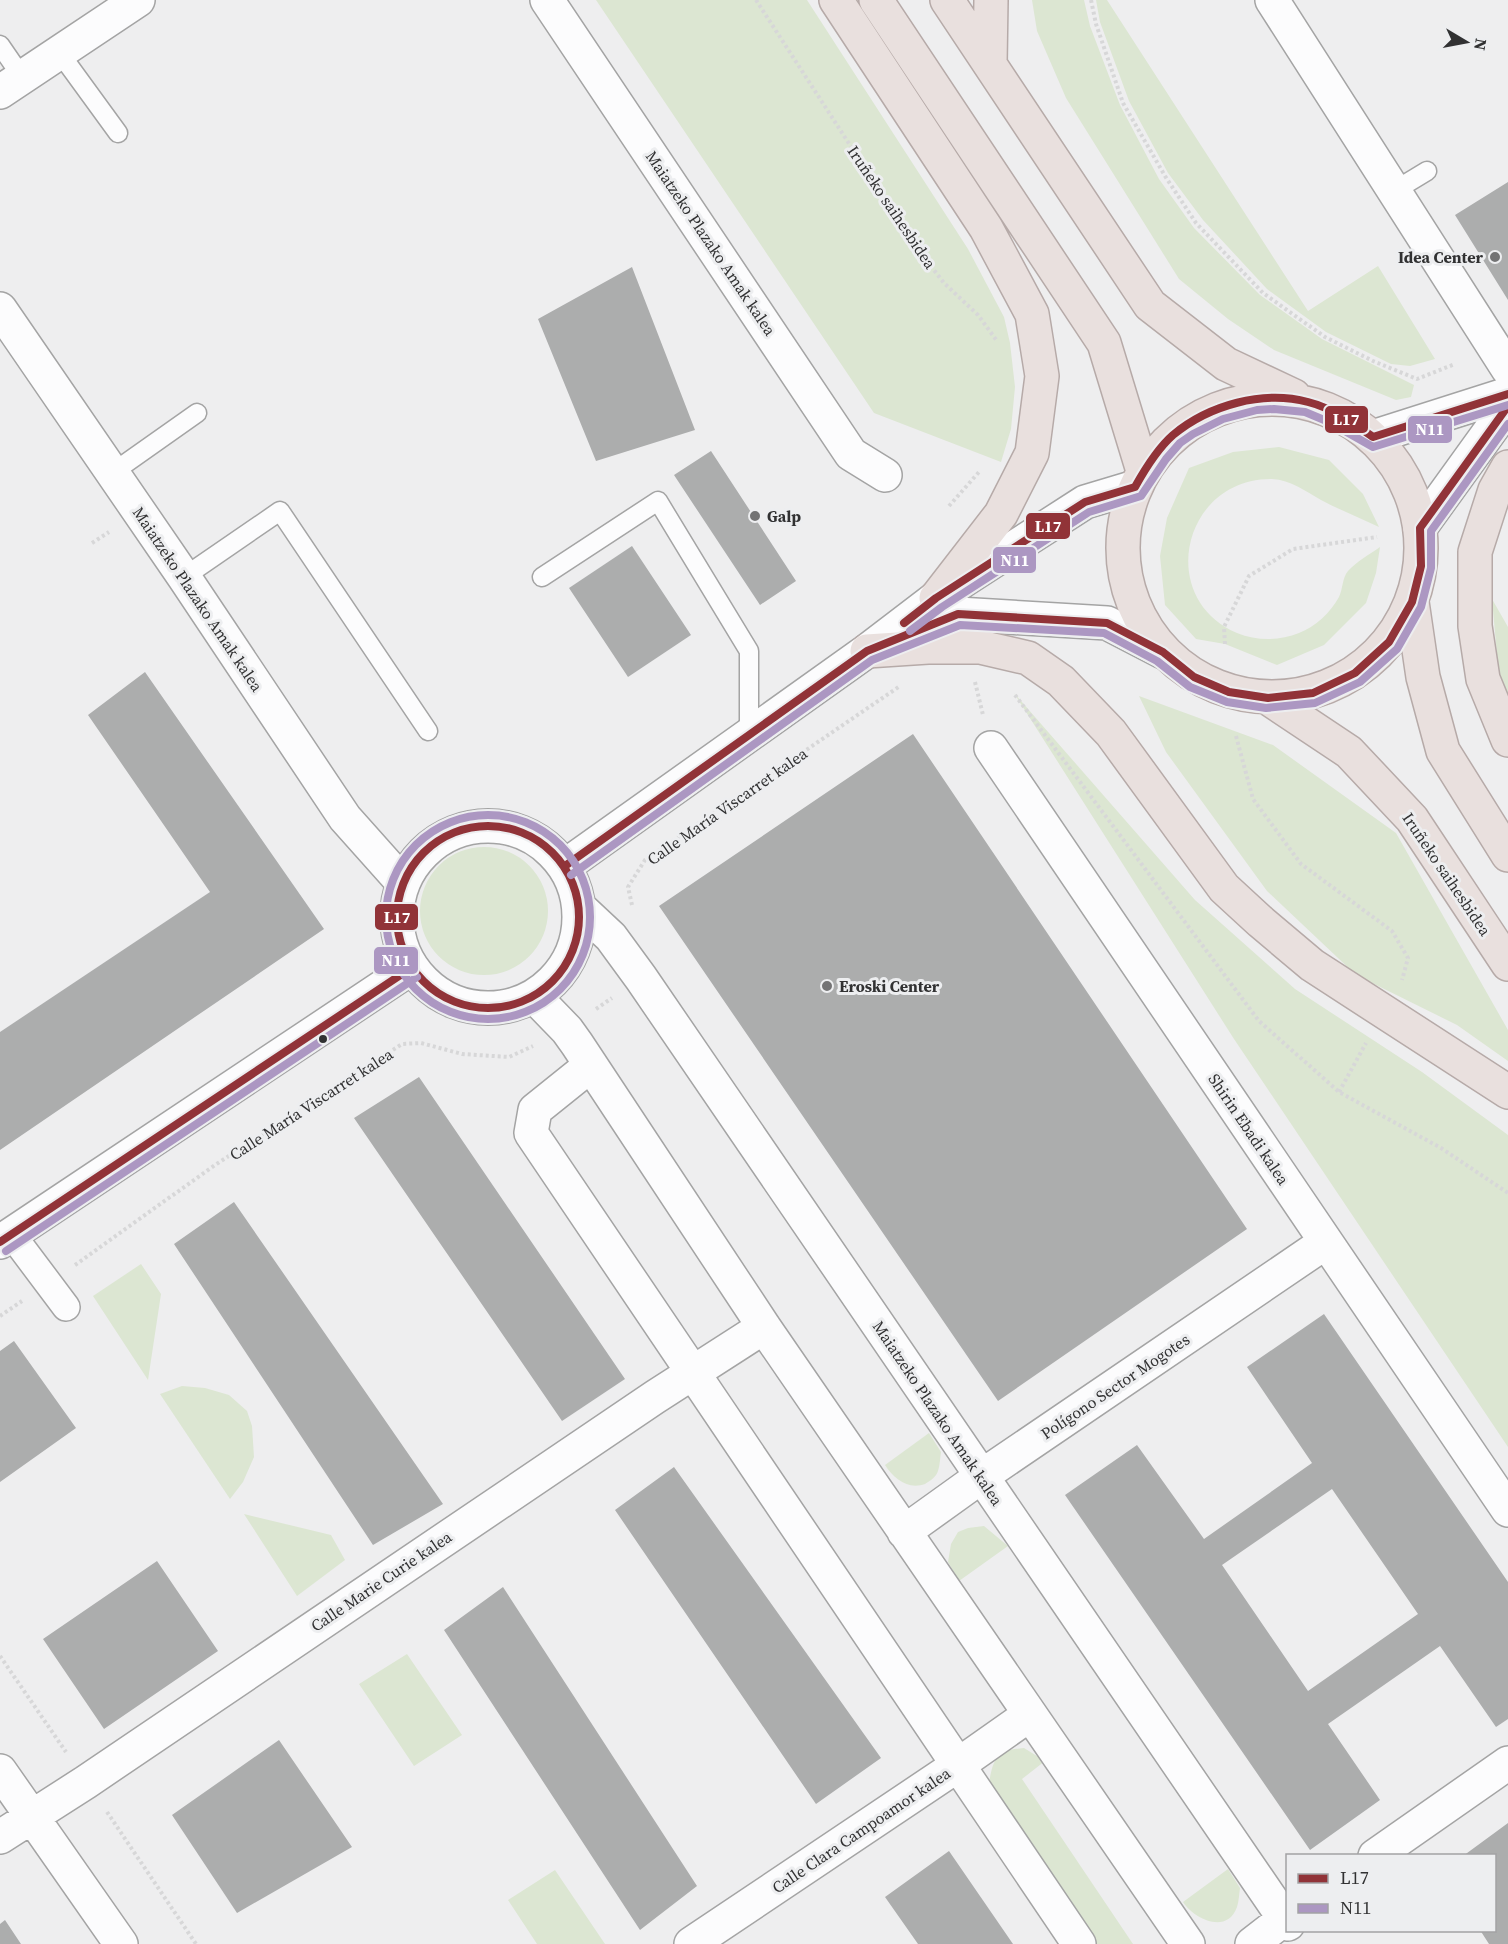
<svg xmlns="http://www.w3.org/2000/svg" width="1508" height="1944" font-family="'Source Serif 4',serif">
<rect width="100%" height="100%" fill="#eeeeef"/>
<path fill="#dce6d2" d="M596 0H807L968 249 1004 317 1010 343 1015 387 1011 429 1001 462 874 413Z
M1032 0H1084L1090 26 1120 105 1159 179 1194 228 1260 295 1322 339 1414 385 1411 397 1396 400 1274 350 1228 319 1179 279 1066 98 1037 31Z
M1096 0H1107L1308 311 1378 266 1435 359 1410 366 1391 364 1326 332 1267 289 1203 220 1168 173 1129 101 1100 22Z
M1279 447 1329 460 1363 494 1379 527C1360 518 1340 510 1321 500 1305 491 1291 480 1272 479 1183 478 1155 598 1237 633 1257 641 1279 641 1299 633 1315 627 1331 612 1339 597 1343 589 1342 578 1348 571 1356 562 1370 554 1380 547L1376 573 1366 603 1324 645 1277 665 1225 644 1196 639 1165 605 1160 556 1167 518 1189 468 1233 452Z
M1492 599 1508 627V694L1499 677Z
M1014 693 1195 900 1295 989 1422 1072 1508 1135V1447L1234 1039Z
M1139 696 1273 745 1396 833 1508 1030V1061L1457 1025 1356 975 1267 891 1166 752Z
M420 911a64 64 0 1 1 128 0a64 64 0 1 1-128 0Z
M141 1264 161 1294 148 1380 93 1296Z
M182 1386 205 1388 229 1395 247 1411 252 1426 254 1457 243 1482 230 1499 160 1394Z
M929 1433 941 1452C940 1458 940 1465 938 1471 936 1477 930 1481 925 1484 908 1490 894 1479 885 1465Z
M244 1514 331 1535 345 1560 297 1596Z
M984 1526 1008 1546 959 1581 948 1562 951 1544 958 1532 968 1528Z
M407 1654 462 1735 414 1766 359 1684Z
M1024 1748 1045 1761 1022 1779 1133 1944H1095L989 1784C993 1758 997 1750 1024 1748Z
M1228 1869 1240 1888C1239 1894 1239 1901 1237 1907 1227 1935 1194 1919 1183 1902Z
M555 1870 605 1944H537L508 1900Z"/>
<path fill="#acadad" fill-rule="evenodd" d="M1508 182V300L1455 215Z
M632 267 695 430 596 461 538 319Z
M711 451 796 581 760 605 674 475Z
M632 546 691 635 628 677 569 588Z
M145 672 324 929 0 1150V1032L210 892 88 715Z
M913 734 1247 1229 998 1401 659 906Z
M419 1077 625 1379 562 1421 354 1118Z
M234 1202 443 1504 373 1545 174 1244Z
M1324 1314 1508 1582V1719L1496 1727 1440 1646 1328 1724 1380 1800 1310 1850 1065 1495 1137 1445 1204 1539 1312 1463 1247 1367ZM1332 1489 1418 1614 1308 1691 1222 1565Z
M14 1341 76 1428 0 1482V1351Z
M674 1467 881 1758 816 1804 615 1510Z
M157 1561 218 1651 104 1729 43 1639Z
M503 1587 697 1886 640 1930 444 1630Z
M279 1740 352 1847 237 1913 172 1815Z
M1508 1823V1944H1489L1480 1930H1494V1856H1463Z
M949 1851 1013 1944H918L885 1897Z
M5 1920 21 1944H0V1924Z"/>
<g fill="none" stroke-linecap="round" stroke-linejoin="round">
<defs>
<path id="service" d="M0 45 22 77
M59 52 118 133
M1394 191 1427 171
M112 473 197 413
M184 577 280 511 428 731
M542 577 658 501 749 651V735"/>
<path id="pedestrian" d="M12 1235 66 1307"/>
<path id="minor" d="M547 0 851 454 885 475
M1272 0 1508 369
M0 92 138 0
M0 309 184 577 345 818 403 883
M1373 437 1508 394
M1420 528 1508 406
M905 636 958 614 1107 623 1163 652
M991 748 1508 1510
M397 917a91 91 0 1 1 182 0a91 91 0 1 1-182 0Z
M565 866 864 653 936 598 1085 502 1135 487
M580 908 611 937 641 978 1288 1924
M535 997 567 1030 577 1044 764 1327 1188 1944
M591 1065 535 1110 531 1133 1079 1944
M0 1242 411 968
M904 1532 982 1476 1326 1242
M0 1771 121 1944
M0 1837 86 1782 655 1397 764 1327
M1375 1856 1508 1763
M691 1944 958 1765 1029 1715
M1252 1944 1288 1916"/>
<path id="trunk" d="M836 0 986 228 1032 314 1042 376 1032 453 1001 514 936 598
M876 0 1104 343 1143 471
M947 0 1150 305 1226 364 1294 396
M990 64 991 0
M1123 548a149 149 0 1 1 298 0a149 149 0 1 1-298 0Z
M1508 467 1495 490 1475 552V626L1483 679 1508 740
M1412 602 1423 677 1443 751 1508 855
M867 651 928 647H980L1028 658 1061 681 1111 733 1224 888 1261 922 1312 965 1508 1092
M1268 698 1349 752 1412 819 1508 964"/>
</defs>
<use href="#service" stroke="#a4a4a4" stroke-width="21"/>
<use href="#pedestrian" stroke="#a4a4a4" stroke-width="30"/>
<use href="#minor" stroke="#a4a4a4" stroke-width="36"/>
<use href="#trunk" stroke="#b6aaa8" stroke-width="36"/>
<path stroke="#d7d7d8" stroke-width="4" stroke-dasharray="3 3" stroke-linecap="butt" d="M756 0 916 247 944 283 978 315 997 341
M1091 0 1096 24 1123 103 1165 176 1196 223 1263 293 1325 337 1373 361 1417 379 1455 364
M949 506 979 472
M92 543 109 532
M1225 644 1224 627 1249 576 1293 549 1377 537
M975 682 983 715
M1015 695 1259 1021 1339 1092 1441 1148 1508 1193
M1236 736 1253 799 1301 864 1392 931 1408 958 1402 980
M632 905 628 887 645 860 900 686
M596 1009 612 998
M1339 1092 1366 1043
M75 1265 215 1165 402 1044 421 1043 462 1054 509 1057 533 1046
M0 1316 22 1301
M0 1656 66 1752
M107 1812 196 1944"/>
<use href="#service" stroke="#fcfcfd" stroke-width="18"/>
<use href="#pedestrian" stroke="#fcfcfd" stroke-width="27"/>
<use href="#minor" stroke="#fcfcfd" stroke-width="33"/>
<use href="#trunk" stroke="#e9e0de" stroke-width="33"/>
<defs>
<path id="bus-1" d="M904 623 936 598 1085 502 1135 487C1145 469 1157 449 1173 435 1209 405 1263 390 1308 402 1332 408 1353 423 1373 437L1508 394
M397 917a91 91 0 1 1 182 0a91 91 0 1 1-182 0Z
M565 866 867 651 958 614 1107 623 1163 652 1194 677 1229 692 1268 698 1313 693 1355 673 1389 642 1412 602 1421 566 1420 528 1508 406
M0 1242 411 968"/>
<path id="bus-2" d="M910 631 942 607 1089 512 1141 496 1166 459 1180 443 1193 434 1223 419 1257 410 1274 409 1305 412 1329 422 1373 447 1508 405
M386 917a102 102 0 1 1 204 0a102 102 0 1 1-204 0Z
M571 875 872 660 960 625 1104 633 1157 661 1190 687 1227 702 1266 708 1315 703 1360 682 1397 649 1421 607 1431 568V531L1508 424
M6 1251 417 977"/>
</defs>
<use href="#bus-1" stroke="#edeef0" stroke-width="12"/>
<use href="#bus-2" stroke="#edeef0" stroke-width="12"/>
<use href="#bus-1" stroke="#913338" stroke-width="8"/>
<use href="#bus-2" stroke="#ac97c2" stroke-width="8"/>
</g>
<g fill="#737374" stroke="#edeef0" stroke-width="2">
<circle cx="1495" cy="257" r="6"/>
<circle cx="755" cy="516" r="6"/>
<circle cx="827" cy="986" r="6"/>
</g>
<circle fill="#313132" stroke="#edeef0" stroke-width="2" cx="323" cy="1039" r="5"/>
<g text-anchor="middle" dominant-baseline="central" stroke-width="6" stroke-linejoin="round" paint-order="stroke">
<g font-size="16" fill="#313132" stroke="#edeef0">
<text transform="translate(892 207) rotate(56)">Iruñeko saihesbidea</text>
<text transform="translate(711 243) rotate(56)">Maiatzeko Plazako Amak kalea</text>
<text transform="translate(198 599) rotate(56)">Maiatzeko Plazako Amak kalea</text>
<text transform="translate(727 806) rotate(-35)">Calle María Viscarret kalea</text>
<text transform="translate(1447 874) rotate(56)">Iruñeko saihesbidea</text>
<text transform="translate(311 1104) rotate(-33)">Calle María Viscarret kalea</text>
<text transform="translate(1249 1129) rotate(56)">Shirin Ebadi kalea</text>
<text transform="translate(1115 1386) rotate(-34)">Polígono Sector Mogotes</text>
<text transform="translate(938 1413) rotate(56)">Maiatzeko Plazako Amak kalea</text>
<text transform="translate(381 1581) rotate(-34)">Calle Marie Curie kalea</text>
<text transform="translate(861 1830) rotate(-34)">Calle Clara Campoamor kalea</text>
</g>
<g font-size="16" font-weight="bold" fill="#313132" stroke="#edeef0" text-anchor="start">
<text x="1483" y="257" text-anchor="end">Idea Center</text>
<text x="767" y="516">Galp</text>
<text x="839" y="986">Eroski Center</text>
</g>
</g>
<g stroke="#edeef0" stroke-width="2">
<rect x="1324" y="405" width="45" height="29" rx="6" fill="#913338"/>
<rect x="1407" y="415" width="46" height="29" rx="6" fill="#ac97c2"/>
<rect x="1025" y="512" width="46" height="28" rx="6" fill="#913338"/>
<rect x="992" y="546" width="45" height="28" rx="6" fill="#ac97c2"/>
<rect x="374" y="903" width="45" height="28" rx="6" fill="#913338"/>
<rect x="373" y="946" width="46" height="29" rx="6" fill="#ac97c2"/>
</g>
<g font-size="16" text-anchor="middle" font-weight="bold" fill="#fff">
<text x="1346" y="425">L17</text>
<text x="1430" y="435">N11</text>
<text x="1048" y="532">L17</text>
<text x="1015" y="566">N11</text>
<text x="397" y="923">L17</text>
<text x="396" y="966">N11</text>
</g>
<rect x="1286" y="1854" width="210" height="78" fill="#edeef0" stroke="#a2a2a4" stroke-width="1.5"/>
<rect x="1298" y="1874" width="30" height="9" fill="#913338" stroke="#a2a2a4" stroke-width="1.5"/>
<text x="1340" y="1884" font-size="18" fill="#313132">L17</text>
<rect x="1298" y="1904" width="30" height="9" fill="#ac97c2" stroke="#a2a2a4" stroke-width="1.5"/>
<text x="1340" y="1914" font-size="18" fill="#313132">N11</text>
<g transform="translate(1466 42) rotate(100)" stroke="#edeef0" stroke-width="4.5" paint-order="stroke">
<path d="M0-4.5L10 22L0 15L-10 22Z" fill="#313132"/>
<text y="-9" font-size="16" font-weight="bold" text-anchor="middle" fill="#313132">N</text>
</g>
</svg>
